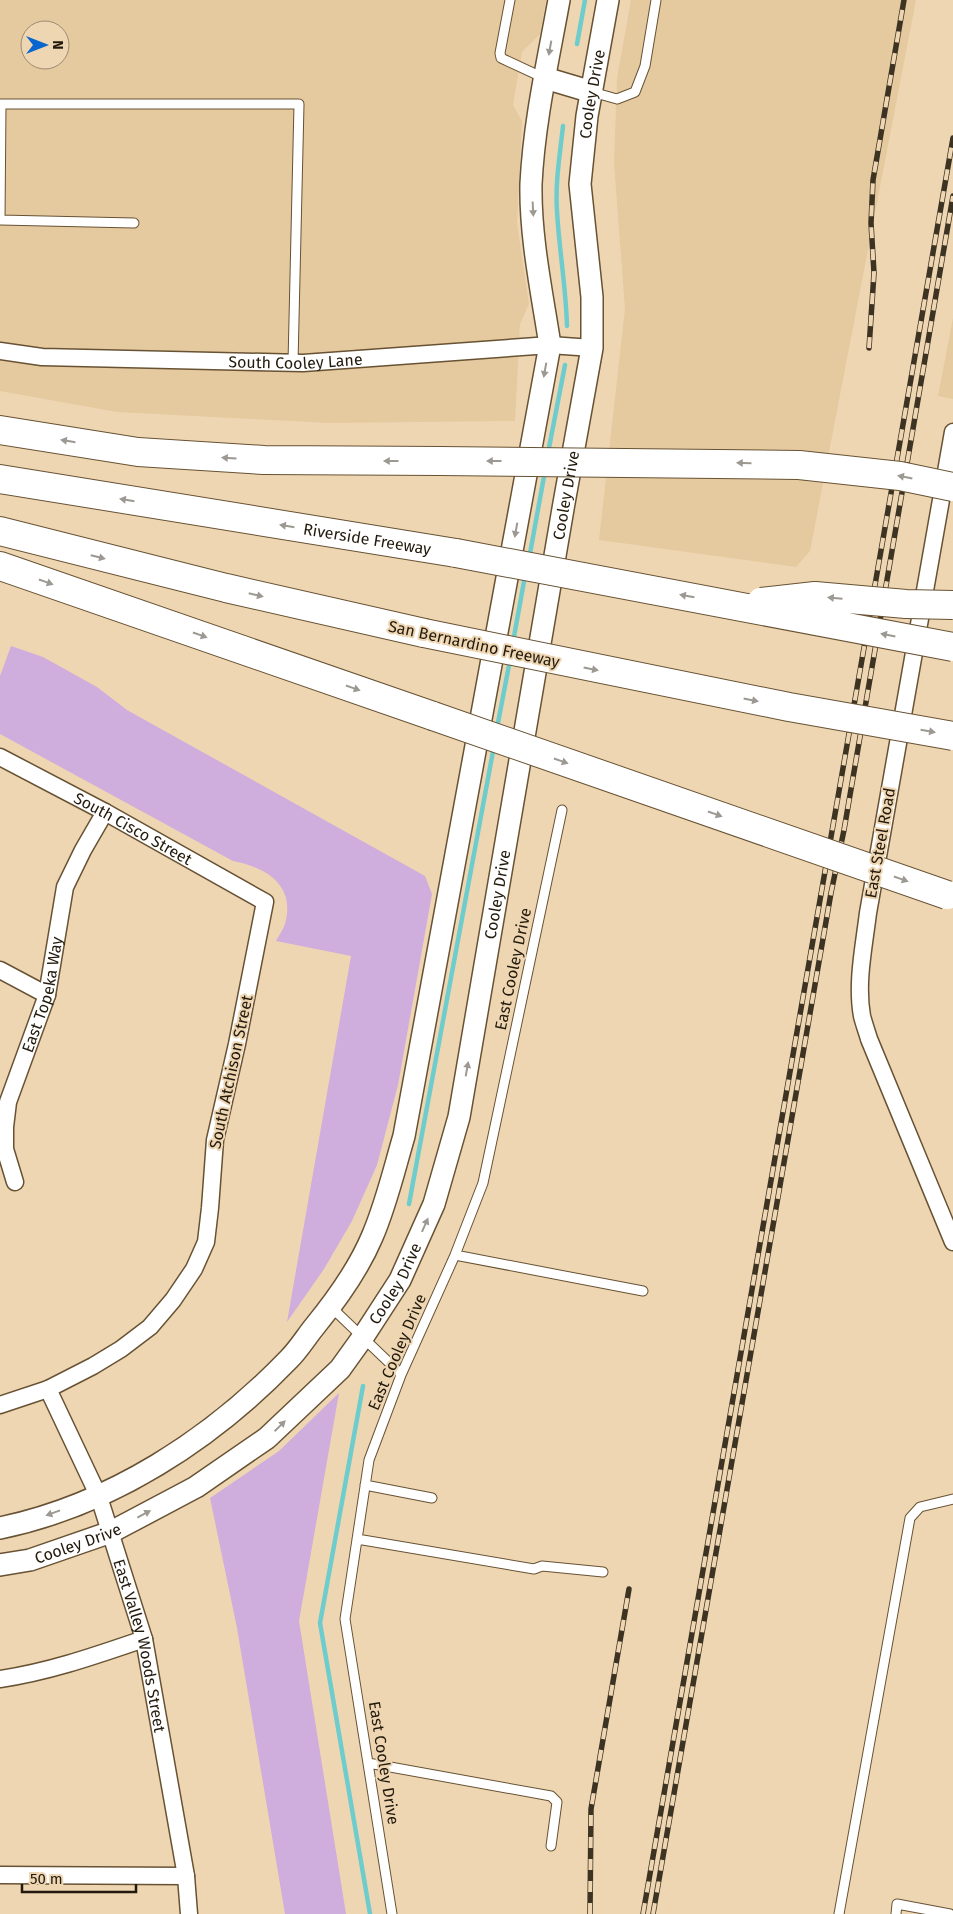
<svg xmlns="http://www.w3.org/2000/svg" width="953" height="1914" font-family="'Fira Sans',sans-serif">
<rect width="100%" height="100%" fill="#efd6b3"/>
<path fill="#e5c99f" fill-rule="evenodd" d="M0 0H546L540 34 522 52 513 105 522 121 517 223 529 304 520 324 515 421 329 423 117 412 0 391ZM30 30H60V60H30Z
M631 0H916L810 551 796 567 599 540 625 309 614 163 617 78Z
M953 318V399L938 396Z"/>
<path fill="#cfaddc" d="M11 646 43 657 97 687 127 710 425 876 432 894 398 1085 377 1165 352 1221 324 1269 287 1322 351 956 276 941C279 935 285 927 286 920 294 883 264 867 233 861L0 734V676Z
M339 1393 299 1621 346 1914H285L237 1628 210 1498 279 1451Z"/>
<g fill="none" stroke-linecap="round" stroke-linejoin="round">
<path stroke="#6fcccd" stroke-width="4.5" d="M577 44 585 0
M563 126C560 154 555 183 557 211 559 249 566 287 567 326
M548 453 565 365
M529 559 545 471
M513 642 525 576
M497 728 510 660
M409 1204 494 746
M363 1386 320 1623 370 1914"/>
<defs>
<path id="service" d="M510 0 500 53 501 58 544 78
M592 92 617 99 635 92 645 66 656 0
M0 220 1 104H299L293 363
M0 220 134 223
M455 1255 643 1291
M331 1307 401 1374
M365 1485 432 1498
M357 1539 534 1569 542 1566 603 1572
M368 1763 551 1796 557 1802 551 1846
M392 1914 345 1619 369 1460 401 1375 455 1255 483 1183 562 810
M839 1914 910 1518 920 1507 953 1499
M896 1914 897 1904 950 1914"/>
<g id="minor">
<path id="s1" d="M0 351 42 357 303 363 550 345 592 348"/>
<path d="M953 432 868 913C864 946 856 983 862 1016 864 1024 867 1032 869 1039L953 1242"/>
<path id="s2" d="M0 757 105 812 265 902 237 1044 215 1140 210 1208 206 1242 194 1269 173 1300 150 1327 121 1349 93 1366 48 1389 0 1405"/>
<path d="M0 970 47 995"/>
<path id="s3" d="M15 1182 5 1149V1127L8 1102 47 995 65 887 83 850 105 812"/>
<path id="s4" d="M48 1389 99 1497 144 1639 186 1876 189 1914"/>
<path d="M0 1679C49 1672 97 1655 144 1639"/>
<path d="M0 1875 186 1876"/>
</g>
<g id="tertiary">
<path d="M545 78 592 92"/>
<path d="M0 1528C111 1505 212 1439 289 1359 299 1349 306 1337 315 1326 337 1299 358 1270 372 1237 386 1205 394 1170 404 1136L550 345C542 293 530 237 531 184 534 122 548 61 559 0"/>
<path id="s5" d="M0 1565 30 1560 111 1532 196 1487 267 1438 340 1369 363 1337 400 1280 434 1204 459 1117 564 503 592 348V297L580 184 587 116 608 0"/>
</g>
<g id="motorway">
<path d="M0 430 138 452 264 460 440 461"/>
<path id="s6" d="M0 479 456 553"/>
<path d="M0 531 226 588 424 633"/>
<path d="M0 566 433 716"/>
</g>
</defs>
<use href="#service" stroke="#675233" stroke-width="11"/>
<use href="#minor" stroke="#675233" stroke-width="19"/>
<use href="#tertiary" stroke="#675233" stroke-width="24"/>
<use href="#motorway" stroke="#675233" stroke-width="30"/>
<use href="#service" stroke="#fff" stroke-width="9"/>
<use href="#minor" stroke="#fff" stroke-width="16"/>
<use href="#tertiary" stroke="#fff" stroke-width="21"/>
<use href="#motorway" stroke="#fff" stroke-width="28"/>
<defs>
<path id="rail" d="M869 348 874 273 871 223 873 180 904 0
M590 1914 591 1809 629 1589
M643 1914 953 138
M653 1914 831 893 844 830 953 196"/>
</defs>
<use href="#rail" stroke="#3d3322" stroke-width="5.5"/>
<use href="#rail" stroke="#efd6b3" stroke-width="4" stroke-dasharray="11" stroke-linecap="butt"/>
<defs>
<path id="motorway-bridge" d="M440 461 799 465 900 476 953 487
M456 553 953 647
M761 602 815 596 906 604 953 605
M424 633 789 707 953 736
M433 716 947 895"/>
</defs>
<use href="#motorway-bridge" stroke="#675233" stroke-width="30" stroke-linecap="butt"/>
<use href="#motorway-bridge" stroke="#fff" stroke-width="28"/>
</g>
<defs><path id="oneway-solid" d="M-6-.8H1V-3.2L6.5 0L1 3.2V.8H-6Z" transform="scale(1.25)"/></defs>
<g fill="#9c9892">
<use href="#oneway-solid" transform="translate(550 48) rotate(100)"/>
<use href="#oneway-solid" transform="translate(533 209) rotate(87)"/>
<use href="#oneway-solid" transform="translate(545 370) rotate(100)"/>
<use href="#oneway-solid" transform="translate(68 441) rotate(-171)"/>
<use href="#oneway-solid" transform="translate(229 458) rotate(-176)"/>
<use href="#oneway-solid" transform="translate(391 461) rotate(-180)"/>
<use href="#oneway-solid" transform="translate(494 461) rotate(-180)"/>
<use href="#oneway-solid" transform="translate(744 463) rotate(-179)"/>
<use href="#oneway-solid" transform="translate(905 477) rotate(-169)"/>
<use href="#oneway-solid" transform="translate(127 500) rotate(-171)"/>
<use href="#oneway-solid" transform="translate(287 526) rotate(-171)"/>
<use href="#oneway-solid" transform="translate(516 530) rotate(100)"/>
<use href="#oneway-solid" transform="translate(98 557) rotate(14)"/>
<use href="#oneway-solid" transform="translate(46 582) rotate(19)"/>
<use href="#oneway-solid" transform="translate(256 595) rotate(13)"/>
<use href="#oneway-solid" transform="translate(687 596) rotate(-170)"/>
<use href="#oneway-solid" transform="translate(835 598) rotate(-175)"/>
<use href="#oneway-solid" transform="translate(200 635) rotate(19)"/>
<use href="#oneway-solid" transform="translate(888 635) rotate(-169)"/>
<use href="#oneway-solid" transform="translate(591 669) rotate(11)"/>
<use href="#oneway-solid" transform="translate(353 688) rotate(19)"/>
<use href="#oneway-solid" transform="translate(751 700) rotate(11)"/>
<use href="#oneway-solid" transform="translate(928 731) rotate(10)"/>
<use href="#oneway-solid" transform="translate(561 761) rotate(19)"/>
<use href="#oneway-solid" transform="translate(715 814) rotate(19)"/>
<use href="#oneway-solid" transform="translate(901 879) rotate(19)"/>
<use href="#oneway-solid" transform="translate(467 1069) rotate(-80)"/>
<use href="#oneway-solid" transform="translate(425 1225) rotate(-66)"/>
<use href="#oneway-solid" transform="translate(280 1426) rotate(-44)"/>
<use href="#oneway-solid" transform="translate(53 1513) rotate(160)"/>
<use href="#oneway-solid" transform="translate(144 1514) rotate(-28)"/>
</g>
<g text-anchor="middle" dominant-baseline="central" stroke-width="4" stroke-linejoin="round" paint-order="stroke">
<g font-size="16" fill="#221a0c" stroke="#efd6b3">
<text stroke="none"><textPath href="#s5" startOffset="1716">Cooley Drive</textPath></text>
<text stroke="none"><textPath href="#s1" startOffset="296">South Cooley Lane</textPath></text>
<text stroke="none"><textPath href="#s5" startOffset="1311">Cooley Drive</textPath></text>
<text stroke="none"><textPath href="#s6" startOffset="372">Riverside Freeway</textPath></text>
<text transform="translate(474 644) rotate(12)">San Bernardino Freeway</text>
<text stroke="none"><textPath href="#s2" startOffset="151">South Cisco Street</textPath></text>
<text transform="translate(880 843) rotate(-80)">East Steel Road</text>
<text stroke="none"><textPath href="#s5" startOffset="906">Cooley Drive</textPath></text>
<text transform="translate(513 969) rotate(-78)">East Cooley Drive</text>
<text stroke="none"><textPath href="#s3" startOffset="195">East Topeka Way</textPath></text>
<text transform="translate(231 1072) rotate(-78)">South Atchison Street</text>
<text stroke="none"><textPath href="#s5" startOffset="501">Cooley Drive</textPath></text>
<text transform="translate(397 1352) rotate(-67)">East Cooley Drive</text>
<text stroke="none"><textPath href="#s5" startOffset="81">Cooley Drive</textPath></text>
<text stroke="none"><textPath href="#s4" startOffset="274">East Valley Woods Street</textPath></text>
<text transform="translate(384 1763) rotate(81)">East Cooley Drive</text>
</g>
</g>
<g transform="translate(45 45) rotate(90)"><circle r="24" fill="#efd6b3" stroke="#9d8b70"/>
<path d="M0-4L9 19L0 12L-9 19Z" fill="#0966cf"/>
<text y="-8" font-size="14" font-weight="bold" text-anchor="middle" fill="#221a0c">N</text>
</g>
<path d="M22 1884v8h114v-8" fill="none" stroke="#221a0c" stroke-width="2.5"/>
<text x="30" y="1884" font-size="15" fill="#221a0c" stroke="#efd6b3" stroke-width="4" paint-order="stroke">50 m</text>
</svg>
